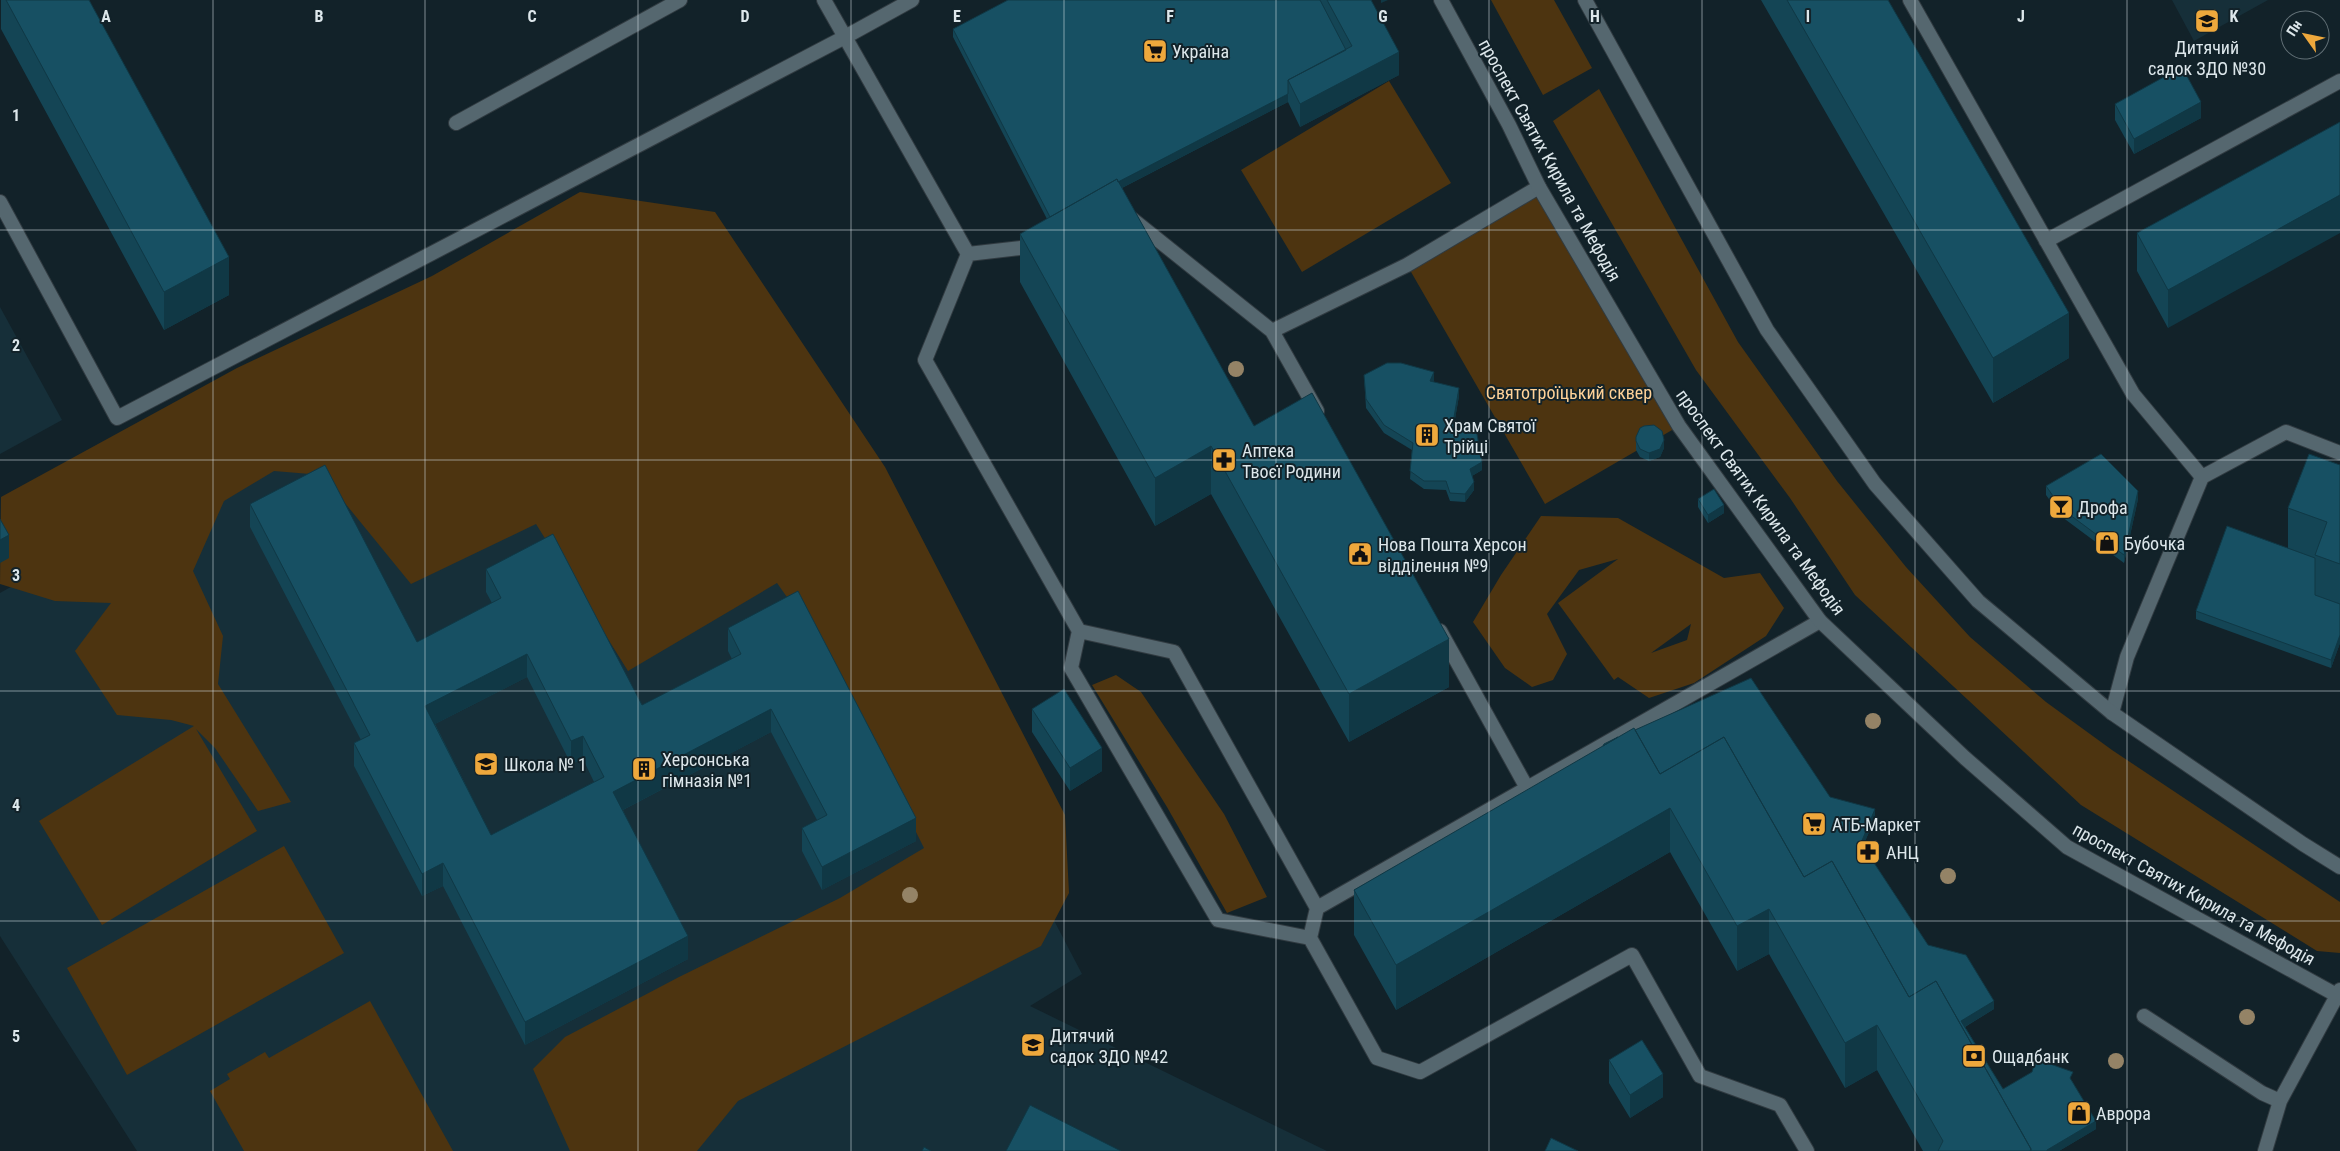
<svg xmlns="http://www.w3.org/2000/svg" width="2340" height="1151" font-family="'Roboto Condensed',sans-serif">
<rect width="100%" height="100%" fill="#122229"/>
<path fill="#162f39" d="M2172 0H2268L2194 41Z
M682 209 1082 974 1030 1006 1327 1151H137L0 936V593Z
M0 307 62 420 0 454Z"/>
<path fill="#4d3410" fill-rule="evenodd" d="M1491 0H1554L1592 68 1543 95Z
M1389 81 1451 183 1302 272 1241 170Z
M1599 89 1738 342 1837 481 1906 567 1970 637 2046 702 2112 750 2340 902V953L2317 951 2081 805 1855 595 1790 498 1696 370 1553 121Z
M1539 187 1679 426 1545 504 1407 265Z
M580 192 715 212 885 467 1065 815 1069 893 1041 946 738 1101 697 1151H570L533 1069 565 1037 679 977 840 898 924 848 828 655 777 583 628 671 536 524 411 584 322 475 274 471 224 501 193 571 223 636 218 684 291 802 258 811 215 748 196 729 257 831 102 925 39 821 194 726 171 720 117 715 75 651 111 603 55 601 0 584 1 497 237 368 432 276Z
M1541 516 1618 518 1724 578 1760 573 1784 608 1766 636 1694 683 1649 698 1618 677 1614 680 1558 603 1618 559 1579 570 1547 614 1567 654 1553 680 1532 687 1505 668 1473 622 1501 575ZM1691 624 1687 640 1651 653Z
M1116 675 1141 692 1224 814 1267 897 1227 913 1167 807 1092 685Z
M284 846 344 953 127 1075 67 968Z
M370 1001 453 1151H244L210 1091 230 1079 227 1074 265 1052 269 1058Z"/>
<g fill="none" stroke-linecap="round" stroke-linejoin="round">
<defs>
<path id="service" d="M824 0 845 37 912 0
M1910 0 2133 394 2202 477 2127 657 2112 713
M456 123 680 0
M0 202 117 418 845 37 968 254 1038 246
M1132 219 1272 331 1407 265 1539 187
M2046 241 2340 81
M968 254 925 360 1079 631 1174 652 1317 908 1820 621
M1272 331 1317 411
M2202 477 2286 432 2340 453
M1079 631 1071 668 1218 920 1310 938
M1440 631 1527 788
M1317 908 1310 938 1377 1058 1420 1072 1632 955 1700 1076 1780 1105 1807 1151"/>
<path id="minor" d="M1441 0 1509 125 1539 187 1679 426 1820 621 1965 758 2067 847 2340 997
M1585 0 1767 330 1875 484 1978 601 2112 713 2303 844 2340 867
M2144 1016 2262 1093 2280 1101
M2265 1151 2280 1101 2340 990"/>
</defs>
<use href="#service" stroke="#313b41" stroke-width="16"/>
<use href="#minor" stroke="#313b41" stroke-width="16"/>
<use href="#service" stroke="#55676f" stroke-width="14"/>
<use href="#minor" stroke="#55676f" stroke-width="14"/>
</g>
<g fill="#948366">
<circle cx="1236" cy="369" r="8"/>
<circle cx="1873" cy="721" r="8"/>
<circle cx="1948" cy="876" r="8"/>
<circle cx="910" cy="895" r="8"/>
<circle cx="2247" cy="1017" r="8"/>
<circle cx="2116" cy="1061" r="8"/>
</g>
<path fill="#144555" fill-rule="evenodd" d="M1 0H89L229 295 164 330 1 29Z
M1008 0H1371L1399 75 1300 127 1288 102 1122 188 1254 426 1449 687 1349 742 1211 494 1155 526 1020 282V234L1047 219 953 37V29Z
M1761 0H1888L2069 358 1993 403Z
M2115 104 2201 118 2134 154 2115 120Z
M2340 122 2168 328 2137 271V233Z
M1364 375 1434 380 1433 382 1459 396 1454 424 1482 470 1472 476 1474 490 1465 502 1450 501 1446 490 1424 489 1410 479 1412 450 1384 433 1366 408Z
M1636 437 1664 448 1660 457 1649 461 1640 457 1636 450Z
M2340 465V643L2331 668 2196 619V611L2288 548V508Z
M2046 486 2138 499 2124 563 2062 517 2046 495Z
M1698 499 1724 513 1708 523 1698 507Z
M250 504 417 642 492 603 486 592V569L642 705 732 659 728 651V628L916 841 822 890 802 851V828L817 820 771 732 623 810 688 959 525 1045 443 886 422 896 354 766V743L361 740 250 527ZM527 677 571 764 583 759 594 782 491 835 435 724Z
M1032 709 1102 771 1070 791 1032 732Z
M1635 730 1830 797 1875 818 1863 846 1928 945 1994 1009 1965 1027 2003 1089 2072 1081 2096 1129 2059 1151H1923L1877 1070 1845 1088 1769 954 1737 971 1670 852 1396 1010 1354 935V890Z
M1609 1060 1663 1097 1630 1118 1609 1083Z"/>
<path fill="#103845" d="M1381 0H1388L1381 3Z
M1399 52V75L1300 127V104Z
M1288 94V102L1050 225V217Z
M2201 102V118L2134 154V139Z
M2340 195V233L2168 328V290Z
M229 257V295L164 330V292Z
M2069 313V358L1993 403V358Z
M1434 372V380L1430 389V381Z
M1459 388V396L1453 431V423Z
M1664 440V448L1660 457 1649 461V453Z
M1211 446V494L1155 526V478Z
M1482 462V470L1470 477V469Z
M1474 482V490L1465 502V494Z
M2138 491V499L2124 563V555Z
M1724 505V513L1708 523V515Z
M9 535V558L0 563V540Z
M2340 635V643L2331 668V660Z
M1449 639V687L1349 742V694Z
M527 654V677L425 729V706Z
M771 709V732L613 815V792Z
M583 736V759L571 764V741Z
M1102 748V771L1070 791V768Z
M1670 808V852L1396 1010V965Z
M1875 809V818L1861 851V843Z
M916 818V841L822 890V867Z
M443 863V886L422 896V874Z
M1769 909V954L1737 971V926Z
M688 936V959L525 1045V1022Z
M1994 1001V1009L1961 1029V1021Z
M1877 1025V1070L1845 1088V1043Z
M1663 1074V1097L1630 1118V1095Z
M2096 1121V1129L2059 1151H2047V1150Z"/>
<path fill="#175063" stroke="#103845" fill-rule="evenodd" d="M6 0H89L229 257 164 292Z
M1008 0H1320L1346 50 1288 80V94L1118 182 1117 179 1050 217 953 29Z
M1327 0H1371L1399 52 1300 104 1288 80 1352 46Z
M1787 0H1888L2069 313 1993 358Z
M2182 67 2201 102 2134 139 2115 104Z
M2340 122V195L2168 290 2137 233Z
M1117 179 1254 426 1312 393 1449 639 1349 694 1211 446 1155 478 1020 234Z
M1387 363H1401L1434 372 1430 381 1459 388 1453 423 1476 429 1482 462 1470 469 1474 482 1465 494 1450 493 1446 481H1424L1410 471 1413 443 1384 425 1366 399 1364 375Z
M1654 425 1662 431 1664 440 1660 449 1649 453 1640 449 1636 441V437L1640 428 1644 426Z
M2101 454 2138 491 2124 555 2062 509 2046 486Z
M2309 454 2340 465V564L2315 555 2327 522 2288 508Z
M325 465 417 642 501 598 486 569 553 534 642 705 741 654 728 628 798 591 916 818 822 867 802 828 827 815 771 709 613 792 688 936 525 1022 443 863 422 874 354 743 370 735 250 504ZM527 654 571 741 583 736 604 777 491 835 425 706Z
M1714 489 1724 505 1708 515 1698 499Z
M0 519 9 535 0 540Z
M2227 526 2315 558V595L2340 604V635L2331 660 2196 611Z
M1751 678 1830 797 1875 809 1861 843 1928 945 1966 955 1994 1001 1961 1021 2003 1089 2032 1072 2036 1059 2073 1072 2070 1078 2096 1121 2047 1150V1151H2031V1149L1936 981 1909 997 1832 861 1804 877 1724 737 1660 774 1635 730Z
M1064 689 1102 748 1070 768 1032 709Z
M1634 728 1660 774 1724 737 1804 877 1832 861 1909 997 1936 981 2031 1149 2030 1151H1938L1943 1141 1877 1025 1845 1043 1769 909 1737 926 1670 808 1396 965 1354 890Z
M1618 737 1603 746 1604 744Z
M1642 1040 1663 1074 1630 1095 1609 1060Z
M1030 1105 1121 1151H1006Z
M1551 1138 1578 1151H1545Z
M924 1147 931 1151H922Z"/>
<path fill="none" stroke="#dde7eb" stroke-width="1" stroke-opacity="0.55" d="M213 0V1151M425 0V1151M638 0V1151M851 0V1151M1064 0V1151M1276 0V1151M1489 0V1151M1702 0V1151M1915 0V1151M2127 0V1151M0 230H2340M0 460H2340M0 691H2340M0 921H2340"/>
<defs>
<symbol id="school-square" viewBox="-11 -11 22 22"><rect x="-9" y="-9" width="18" height="18" rx="4" fill="#eea83c" stroke="#122229"/><path d="M0-5L7-2L0 1L-7-2ZM-4 1L0 2.5L4 1V4Q0 6-4 4Z" fill="#111"/></symbol>
<symbol id="supermarket-square" viewBox="-11 -11 22 22"><rect x="-9" y="-9" width="18" height="18" rx="4" fill="#eea83c" stroke="#122229"/><path d="M-6-5.5h2.5l.6 2H6L4.5 2H-2.5L-4.4-4H-6ZM-1.5 3.2a1.3 1.3 0 1 0 .1 0ZM3 3.2a1.3 1.3 0 1 0 .1 0Z" fill="#111"/></symbol>
<symbol id="building-square" viewBox="-11 -11 22 22"><rect x="-9" y="-9" width="18" height="18" rx="4" fill="#eea83c" stroke="#122229"/><path d="M-4-6H4V6H1V3H-1V6H-4ZM-2.5-4.3h1.7v1.8h-1.7ZM.8-4.3h1.7v1.8H.8ZM-2.5-1h1.7V.8h-1.7ZM.8-1h1.7V.8H.8Z" fill="#111"/></symbol>
<symbol id="pharmacy-square" viewBox="-11 -11 22 22"><rect x="-9" y="-9" width="18" height="18" rx="4" fill="#eea83c" stroke="#122229"/><path d="M-2-6h4v4h4v4h-4v4h-4v-4h-4v-4h4Z" fill="#111"/></symbol>
<symbol id="bar-square" viewBox="-11 -11 22 22"><rect x="-9" y="-9" width="18" height="18" rx="4" fill="#eea83c" stroke="#122229"/><path d="M-6-5H6L.8 .8V4.5H3.5V6h-7V4.5H-.8V.8Z" fill="#111"/></symbol>
<symbol id="shop-square" viewBox="-11 -11 22 22"><rect x="-9" y="-9" width="18" height="18" rx="4" fill="#eea83c" stroke="#122229"/><path d="M-5-2.5h2.3a2.7 3.5 0 0 1 5.4 0H5L5.5 6h-11ZM-1.5-2.5h3a1.5 2.3 0 0 0-3 0Z" fill="#111"/></symbol>
<symbol id="civic-square" viewBox="-11 -11 22 22"><rect x="-9" y="-9" width="18" height="18" rx="4" fill="#eea83c" stroke="#122229"/><path d="M-.6-6.5H3V-4.5H.6V-3L4-1V1h2V6H-6V1h2V-1L-.6-3ZM-1.2 2.5V6h2.4V2.5Z" fill="#111"/></symbol>
<symbol id="bank-square" viewBox="-11 -11 22 22"><rect x="-9" y="-9" width="18" height="18" rx="4" fill="#eea83c" stroke="#122229"/><path d="M-6-4H6V4H-6ZM0-2.3a2.3 2.3 0 1 0 0 4.6a2.3 2.3 0 1 0 0-4.6Z" fill="#111"/></symbol>
</defs>
<g fill-rule="evenodd">
<use href="#school-square" x="2193" y="7" width="28" height="28"/>
<use href="#supermarket-square" x="1141" y="37" width="28" height="28"/>
<use href="#building-square" x="1413" y="421" width="28" height="28"/>
<use href="#pharmacy-square" x="1210" y="446" width="28" height="28"/>
<use href="#bar-square" x="2047" y="493" width="28" height="28"/>
<use href="#shop-square" x="2093" y="529" width="28" height="28"/>
<use href="#civic-square" x="1346" y="540" width="28" height="28"/>
<use href="#school-square" x="472" y="750" width="28" height="28"/>
<use href="#building-square" x="630" y="755" width="28" height="28"/>
<use href="#supermarket-square" x="1800" y="810" width="28" height="28"/>
<use href="#pharmacy-square" x="1854" y="838" width="28" height="28"/>
<use href="#school-square" x="1019" y="1031" width="28" height="28"/>
<use href="#bank-square" x="1960" y="1042" width="28" height="28"/>
<use href="#shop-square" x="2065" y="1099" width="28" height="28"/>
</g>
<g text-anchor="middle" dominant-baseline="central" stroke-width="4" stroke-linejoin="round" paint-order="stroke">
<g font-size="18" fill="#dde7eb" stroke="#122229" text-anchor="start">
<text x="2207" y="47" text-anchor="middle">Дитячий<tspan x="2207" dy="21">садок ЗДО №30</tspan></text>
<text x="1172" y="51">Україна</text>
<text x="1444" y="425">Храм Святої<tspan x="1444" dy="21">Трійці</tspan></text>
<text x="1242" y="450">Аптека<tspan x="1242" dy="21">Твоєї Родини</tspan></text>
<text x="2078" y="507">Дрофа</text>
<text x="2124" y="543">Бубочка</text>
<text x="1378" y="544">Нова Пошта Херсон<tspan x="1378" dy="21">відділення №9</tspan></text>
<text x="662" y="759">Херсонська<tspan x="662" dy="21">гімназія №1</tspan></text>
<text x="504" y="764">Школа № 1</text>
<text x="1832" y="824">АТБ-Маркет</text>
<text x="1886" y="852">АНЦ</text>
<text x="1050" y="1035">Дитячий<tspan x="1050" dy="21">садок ЗДО №42</tspan></text>
<text x="1992" y="1056">Ощадбанк</text>
<text x="2096" y="1113">Аврора</text>
</g>
<g font-size="18" fill="#dde7eb" stroke="#122229">
<text transform="translate(1550 160) rotate(61)">проспект Святих Кирила та Мефодія</text>
<text transform="translate(1761 502) rotate(54)">проспект Святих Кирила та Мефодія</text>
<text transform="translate(2194 894) rotate(29)">проспект Святих Кирила та Мефодія</text>
</g>
<g font-size="18" fill="#ffd298" stroke="#122229">
<text x="1569" y="392">Святотроїцький сквер</text>
</g>
</g>
<g font-size="16" text-anchor="middle" font-weight="bold" fill="#dde7eb" stroke="#122229" stroke-width="4" stroke-linejoin="round" paint-order="stroke">
<text x="106" y="22">A</text>
<text x="319" y="22">B</text>
<text x="532" y="22">C</text>
<text x="745" y="22">D</text>
<text x="957" y="22">E</text>
<text x="1170" y="22">F</text>
<text x="1383" y="22">G</text>
<text x="1595" y="22">H</text>
<text x="1808" y="22">I</text>
<text x="2021" y="22">J</text>
<text x="2234" y="22">K</text>
<text x="16" y="121">1</text>
<text x="16" y="351">2</text>
<text x="16" y="581">3</text>
<text x="16" y="811">4</text>
<text x="16" y="1042">5</text>
</g>
<g transform="translate(2305 35) rotate(303)"><circle r="24" fill="#122229" stroke="#637177"/>
<path d="M0-4L9 19L0 12L-9 19Z" fill="#eea83c"/>
<text y="-8" font-size="14" font-weight="bold" text-anchor="middle" fill="#dde7eb">Пн</text>
</g>
</svg>
